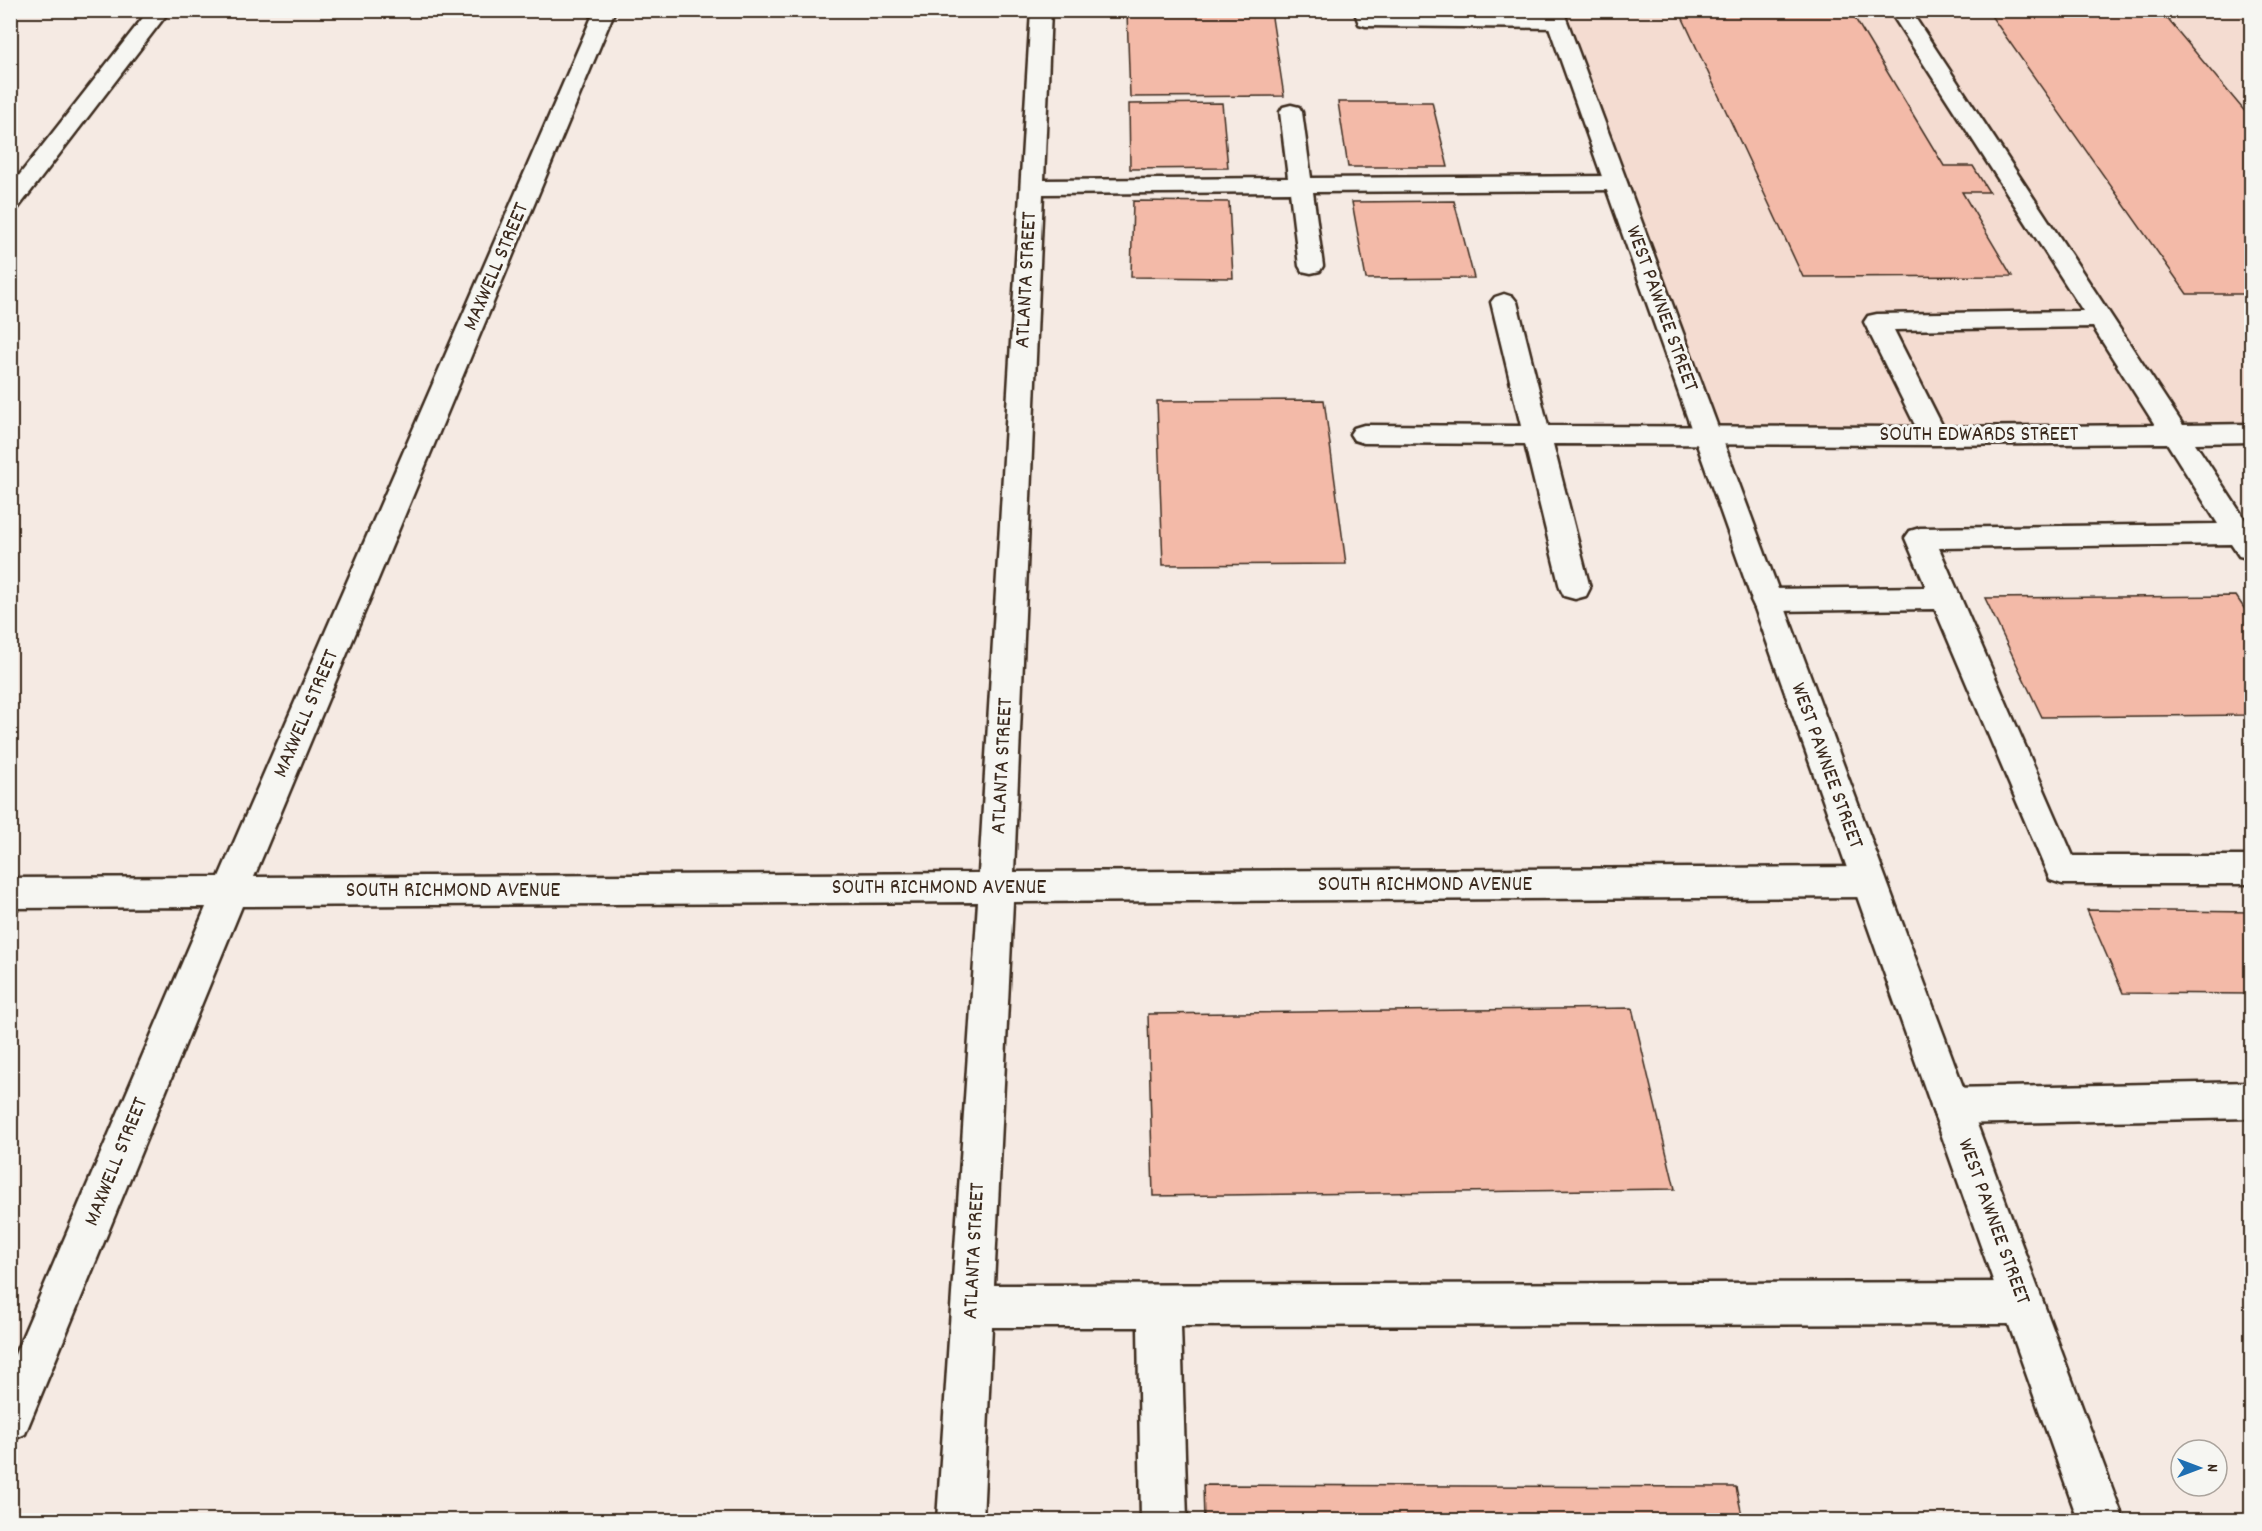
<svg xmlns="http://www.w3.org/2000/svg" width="2262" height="1531" font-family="Dekko,sans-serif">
<rect width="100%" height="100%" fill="#f5eae3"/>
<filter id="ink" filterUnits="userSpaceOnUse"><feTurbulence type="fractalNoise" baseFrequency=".0167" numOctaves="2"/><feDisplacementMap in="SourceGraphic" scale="12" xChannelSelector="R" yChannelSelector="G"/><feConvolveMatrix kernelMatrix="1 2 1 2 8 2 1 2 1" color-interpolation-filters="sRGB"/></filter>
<g filter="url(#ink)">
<path fill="#f4dcd1" d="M1555 11H2251V431L1707 435Z"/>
<path fill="#f3baa8" stroke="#3b2a1e" stroke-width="1.5" d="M1679 10H1850L1944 166H1973L1989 192H1962L2012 276 1803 277Z
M1987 10H2160L2252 120V294H2187Z
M1271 11 1284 96 1130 97 1127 13Z
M1338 102H1432L1448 167H1348Z
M1222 103 1228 168 1130 169 1129 104Z
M1133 201 1229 202 1233 278 1131 277Z
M1454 201 1474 278 1366 279 1352 202Z
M1324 400 1346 564 1163 565 1157 401Z
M2236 596 2252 620V715L2042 717 1985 598Z
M2087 910 2252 912V994L2123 993Z
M1632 1008 1675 1189 1153 1196 1148 1014Z
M1203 1485 1736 1487 1743 1520H1204Z"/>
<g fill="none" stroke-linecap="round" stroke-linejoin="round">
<defs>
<path id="minor" d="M149 10H170L18 208 10 210V187Z
M595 10H615L254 877 979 873 1031 10H1051L1044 180 1288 178 1280 112 1283 107 1291 105 1299 107 1302 112 1311 178 1615 176 1623 178 1627 183 1623 188 1615 190 1313 192 1323 266 1320 271 1311 273 1302 271 1299 266 1290 192 1043 194 1014 872 1868 867 1880 872 1885 882 1880 892 1868 897 1013 902 994 1285 2022 1282 2037 1288 2043 1303 2037 1318 2022 1324 1181 1326 1187 1520H1141L1138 1327H992L983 1520H937L978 902 242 906 25 1434 10 1441V1366L206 907 10 908V878L219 877Z
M1354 10H1374L1375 14 1557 16 1564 18 1567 22 1564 26 1557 28 1366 26 1359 24Z
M1889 10H1910L2183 425 2252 424V442L2195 443 2248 524H2252V559L2239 556 2231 544 1939 548 2073 856H2252V884H2062L2050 880 1935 609 1766 611 1755 608 1751 600 1755 592 1766 589 1926 587 1905 538 1910 531 1920 528 2218 524 2167 443 1934 445 1553 444 1590 588 1586 596 1575 599 1564 596 1560 588 1525 444 1364 443 1354 440 1350 434 1354 428 1364 425 1521 426 1491 302 1495 297 1504 294 1513 297 1517 302 1548 426 1916 427 1864 322 1868 316 1877 314 2083 311ZM2093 327 2155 425 1943 427 1894 330Z
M2252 1082V1118L1950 1124 1936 1119 1931 1106 1936 1093 1950 1088Z"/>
<path id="major" d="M1543 10H1563L2124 1520H2078Z"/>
</defs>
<use href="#minor" stroke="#3b2a1e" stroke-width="5"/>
<use href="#major" stroke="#3b2a1e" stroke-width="5"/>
<use href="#minor" fill="#f6f6f2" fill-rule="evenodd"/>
<use href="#major" fill="#f6f6f2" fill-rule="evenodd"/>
</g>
</g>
<g text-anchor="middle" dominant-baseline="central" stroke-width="6" stroke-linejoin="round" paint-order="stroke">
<g font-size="22" fill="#3b2a1e" stroke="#f6f6f2">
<text transform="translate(497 267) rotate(-67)">MAXWELL STREET</text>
<text transform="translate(1027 280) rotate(-87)">ATLANTA STREET</text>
<text transform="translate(1661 309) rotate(70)">WEST PAWNEE STREET</text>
<text x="1979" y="435">SOUTH EDWARDS STREET</text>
<text transform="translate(307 714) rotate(-67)">MAXWELL STREET</text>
<text transform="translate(1003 766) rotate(-87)">ATLANTA STREET</text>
<text transform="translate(1826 766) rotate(70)">WEST PAWNEE STREET</text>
<text x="1425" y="885">SOUTH RICHMOND AVENUE</text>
<text x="939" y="888">SOUTH RICHMOND AVENUE</text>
<text x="453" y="891">SOUTH RICHMOND AVENUE</text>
<text transform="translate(117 1162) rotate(-68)">MAXWELL STREET</text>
<text transform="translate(1993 1222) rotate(70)">WEST PAWNEE STREET</text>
<text transform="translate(975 1251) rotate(-87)">ATLANTA STREET</text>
</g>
</g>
<rect width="2262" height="1531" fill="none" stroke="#f6f6f2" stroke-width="36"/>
<rect x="18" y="18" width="2226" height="1495" fill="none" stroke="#3b2a1e" stroke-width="2" filter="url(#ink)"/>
<g transform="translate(2199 1468) rotate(90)"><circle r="28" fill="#f6f6f2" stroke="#aba49d" stroke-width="1.5"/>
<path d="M0-4.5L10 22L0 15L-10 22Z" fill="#1f6fb2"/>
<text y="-9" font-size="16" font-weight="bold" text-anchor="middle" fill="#3b2a1e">N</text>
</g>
</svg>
